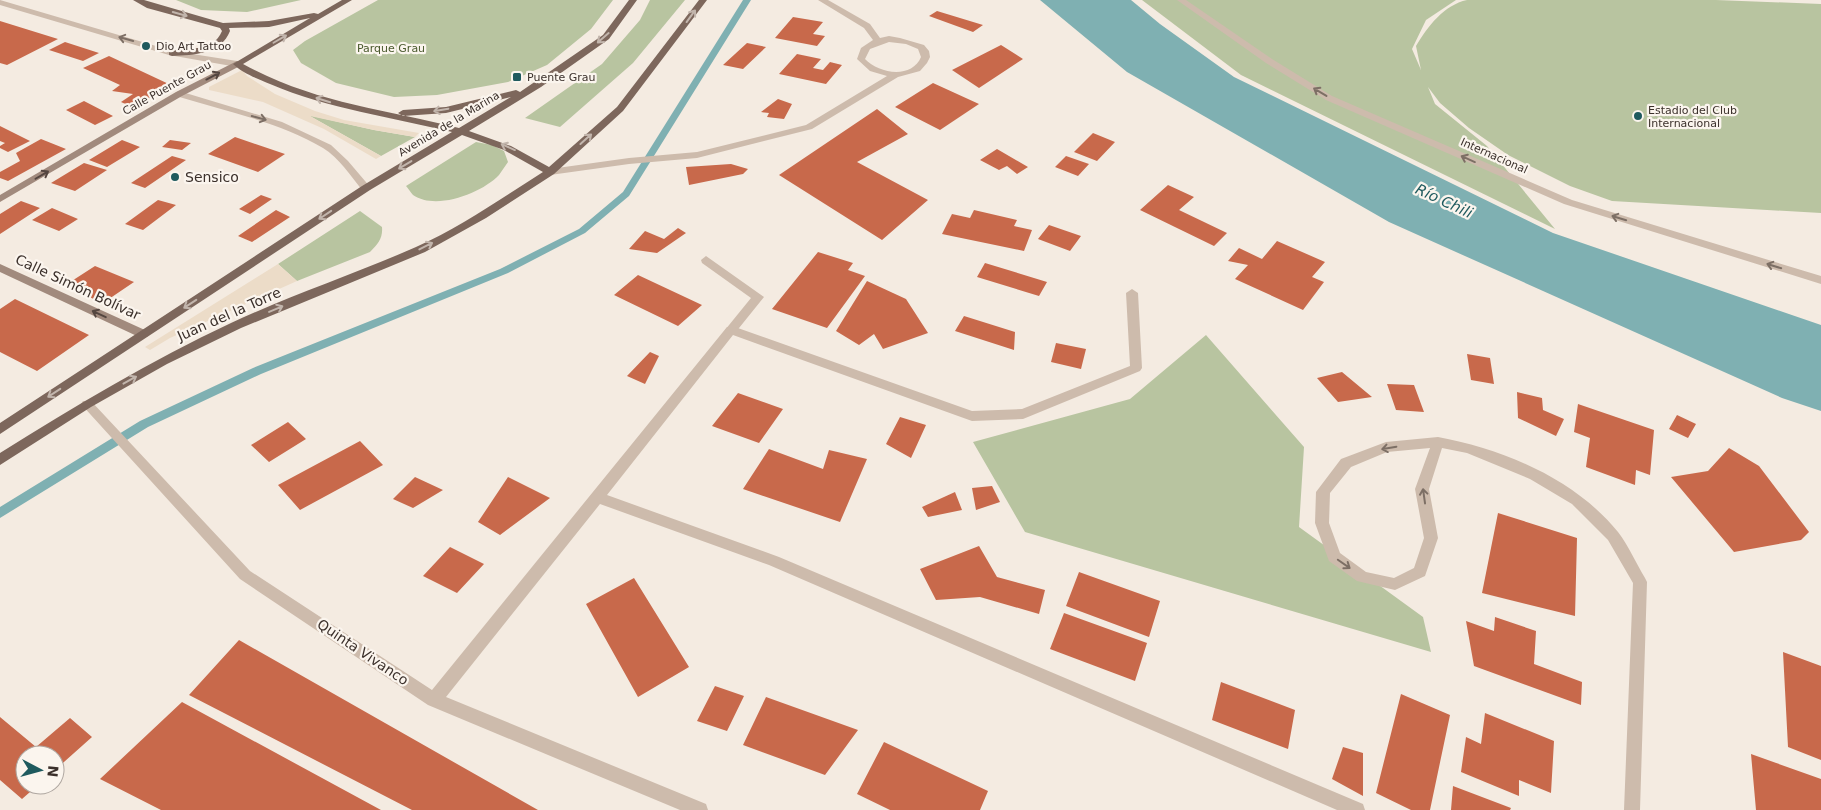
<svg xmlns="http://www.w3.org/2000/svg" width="1821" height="810" font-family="'DejaVu Sans',sans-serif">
<rect width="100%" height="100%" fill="#f4ebe1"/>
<path fill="#b8c4a0" d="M176 0H301L247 12 201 10Z
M378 0H613L591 29 547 65 508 82 437 95 394 97 336 83 301 63 293 50 305 41Z
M650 0H685L633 63 560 127 525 118 602 64 640 20Z
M1142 0H1456L1426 20 1412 49 1421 70 1416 46C1428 26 1444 5 1467 0H1716L1821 4V213L1612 201 1570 186 1508 155 1469 128 1440 103 1428 87 1435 104 1487 146 1555 229 1241 75Z
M308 115 374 130 415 137 381 156Z
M476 142 492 145 504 151 508 162C505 166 502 171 499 175 482 193 436 211 413 195 411 193 408 188 406 186Z
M360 211 382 227C383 238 378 244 370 252L297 281 278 264Z
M1206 335 1304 447 1299 527 1423 617 1431 652 1025 532 973 442 1130 399Z"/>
<path fill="#ecdcc8" d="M242 70 247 76 275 94 315 111 344 120 419 133 415 137 374 130 310 116 381 156 376 159 324 129 263 102 209 90V87Z
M278 264 297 281 170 338 150 350 145 347Z"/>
<path fill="#7fb0b2" d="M1040 0H1131L1160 24 1234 77 1553 233 1821 325V411L1782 398 1389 222 1127 72Z"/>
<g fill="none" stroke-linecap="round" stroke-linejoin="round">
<path fill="#7fb0b2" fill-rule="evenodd" d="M743 0H751L629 196 585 233 508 273 261 374 148 427 0 518V507L140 421 253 368 500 269 579 229 623 192Z"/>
</g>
<path fill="#c8694b" d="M937 11 983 25 973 32 929 16Z
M793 17 823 22 813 34 825 36 817 46 775 38Z
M0 21 58 39 7 65 0 63Z
M65 42 99 53 83 61 49 50Z
M747 43 766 47 743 69 723 65Z
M1001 45 1023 59 979 88 952 70Z
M797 54 821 59 813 68 823 70 830 62 842 65 826 84 779 74Z
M109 56 173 86 132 107 121 102 133 94 112 91 120 85 83 68Z
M933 83 979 104 940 130 895 107Z
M778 99 792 104 784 119 767 117 769 113 761 112Z
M84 101 113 116 95 125 66 110Z
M877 109 908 134 857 162 928 200 882 240 779 175Z
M0 126 30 141 8 152 0 148V146L5 143 0 141Z
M1093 133 1115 142 1097 161 1074 152Z
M235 137 285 154 258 172 208 154Z
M41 139 66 149 8 181 0 178V172L20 161 16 153Z
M122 140 140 147 107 167 89 160Z
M170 140 191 143 182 150 162 147Z
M997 149 1028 167 1017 174 1007 166 999 170 980 160Z
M172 156 186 160 145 188 131 183Z
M1066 156 1089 164 1078 176 1055 167Z
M84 163 107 170 75 191 51 183Z
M731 164 748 169 743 174 689 185 686 167Z
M1168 185 1194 197 1179 210 1227 233 1214 246 1140 210Z
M261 195 272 199 250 214 239 209Z
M158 200 176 205 143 230 125 224Z
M21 201 40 208 0 234V214Z
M52 208 78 219 59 231 32 220Z
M276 210 290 217 252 242 238 236Z
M974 210 1017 220 1014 226 1032 230 1024 251 942 234 952 214 970 218Z
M1049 225 1081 236 1070 251 1038 239Z
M678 228 686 233 657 253 629 249 645 231 664 239Z
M1277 241 1325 262 1312 277 1324 282 1303 310 1235 279 1248 265 1228 261 1239 248 1262 259Z
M818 252 853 263 848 270 865 276 827 328 772 309Z
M985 263 1047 282 1039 296 977 277Z
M95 266 134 282 103 303 64 286Z
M638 275 702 305 678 326 614 295Z
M867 281 906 299 928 333 883 349 874 334 859 345 836 331Z
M15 299 89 335 37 371 0 352V309Z
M964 316 1015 332 1014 350 955 331Z
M1056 343 1086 349 1081 369 1051 362Z
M650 352 659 356 645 384 627 376Z
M1467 354 1490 358 1494 384 1471 380Z
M1342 372 1372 397 1338 402 1317 378Z
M1387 384 1414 385 1424 412 1396 410Z
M1517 392 1542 398 1543 410 1564 419 1556 436 1518 418Z
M738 393 783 409 759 443 712 426Z
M1578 404 1654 430 1650 475 1636 470 1635 485 1586 467 1590 438 1574 432Z
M1677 415 1696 424 1688 438 1669 429Z
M900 417 926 425 911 458 886 444Z
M288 422 306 439 269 462 251 445Z
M360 441 383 465 300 510 278 485Z
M1729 448 1759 466 1809 532 1801 540 1734 552 1671 477 1708 471Z
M769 449 823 469 829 450 867 459 840 522 743 489Z
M415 477 443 490 413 508 393 499Z
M508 477 550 498 500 535 478 522Z
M992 486 1000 502 976 510 972 488Z
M955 492 962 510 928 517 922 507Z
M1498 513 1577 538 1575 616 1482 593Z
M979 546 997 577 1045 590 1039 614 980 597 936 600 920 569Z
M450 547 484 564 457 593 423 576Z
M1079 572 1160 601 1149 637 1066 606Z
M634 578 689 667 638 697 586 604Z
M1064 613 1147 643 1135 681 1050 649Z
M1495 617 1536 631 1534 664 1582 682 1581 705 1474 666 1466 621 1494 631Z
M239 640 538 810H412L189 695Z
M1783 652 1821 666V760L1788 747Z
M1221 682 1295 710 1288 749 1212 720Z
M715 686 744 696 727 731 697 721Z
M1401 694 1450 715 1430 810H1411L1376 793Z
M766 697 858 730 825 775 743 745Z
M182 702 381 810H161L100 779Z
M1485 713 1554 741 1551 793 1519 780V796L1461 772 1466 737 1481 744Z
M0 717 36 747 70 718 92 737 55 770V755H25V785H38L22 799 0 780Z
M884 742 988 791 980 810H890L857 794Z
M1343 747 1363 753V796L1332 779Z
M1751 754 1821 779V810H1756Z
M1453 786 1511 808 1510 810H1451Z"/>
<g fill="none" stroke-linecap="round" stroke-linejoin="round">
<path fill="#cdbbac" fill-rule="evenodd" d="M1177 0H1186L1272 59 1332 96 1572 200 1821 276V284L1564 204 1326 100 1266 63Z
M706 256 764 297 735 333H727L725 330 751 298 702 263 701 260Z"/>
<path fill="#cdbbac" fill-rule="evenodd" d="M0 0 173 51 237 61 241 64 237 67 169 55 0 5Z
M818 0H828L870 24 880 38 889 36 900 38 924 45 929 51 930 57 927 63 920 71 898 77 812 129 697 158 629 164 550 175 545 172 550 169 629 158 697 152 806 125 887 76 870 71 857 59 861 48 873 40 864 28ZM889 42 906 44 918 49 921 57C912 79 879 74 865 59L870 49Z
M179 91 282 122 331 145 348 161 371 188 370 190H362C351 176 339 158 323 148 279 122 225 111 176 96L174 94Z
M1132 289 1138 293 1142 368 1140 371 1023 419 972 421 733 335 607 495 779 557 1363 804 1365 810H1337L769 565 600 504 446 697 706 804 708 810H680L428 705 240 579 81 404 83 401H91L250 571 432 690 727 327H735L972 411 1022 409 1130 366 1126 293Z
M1438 437C1503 449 1575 479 1618 532 1628 545 1636 563 1645 578L1647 582 1640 810H1624L1633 583 1608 540 1572 504 1530 479 1467 453 1442 448 1429 489 1438 538 1425 576 1395 590 1357 581 1329 561 1315 523 1316 492 1341 459 1386 442ZM1430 448 1415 489 1424 538 1414 568 1394 578 1366 572 1340 553 1329 523 1330 493 1351 467 1387 452Z"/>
<path fill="#a18a7d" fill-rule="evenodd" d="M237 61 240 62V66L182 96 0 202V195L176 92Z
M0 264 147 331 149 334 147 337H139L0 272Z"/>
<path fill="#7d675c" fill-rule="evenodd" d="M133 0H144L223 23 269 21 314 13 318 14 342 0H352L243 64C314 103 383 109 459 128L511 97 446 113 403 116 398 113 403 110 446 107 516 90 520 92 603 35 629 0H637L609 39 541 87 469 131 511 146 549 167 617 107 699 0H707L623 111 554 174 486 218 425 252 241 328 167 364 91 407 0 465V453C75 406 150 361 231 323 291 295 355 274 416 247 461 227 502 198 543 172L504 150 462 135 370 190 0 434V423L362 186 452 132C391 117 329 109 270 84 258 79 242 73 233 64L310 18 269 27 229 28 230 31C221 54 194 55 172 56L169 55V51C188 47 213 53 222 31L220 28 147 8Z"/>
</g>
<defs><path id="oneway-shaft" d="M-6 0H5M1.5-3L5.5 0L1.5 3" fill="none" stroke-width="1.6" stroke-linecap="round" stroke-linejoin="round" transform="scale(1.25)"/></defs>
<g stroke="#c2b5ac">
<use href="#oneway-shaft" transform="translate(180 14) rotate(16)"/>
<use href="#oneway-shaft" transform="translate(691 16) rotate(-54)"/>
<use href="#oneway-shaft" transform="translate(603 38) rotate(139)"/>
<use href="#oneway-shaft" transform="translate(280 39) rotate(-30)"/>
<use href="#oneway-shaft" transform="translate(323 100) rotate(-163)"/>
<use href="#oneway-shaft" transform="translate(441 110) rotate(170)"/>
<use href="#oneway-shaft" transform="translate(586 139) rotate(-42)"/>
<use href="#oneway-shaft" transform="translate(508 147) rotate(-156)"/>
<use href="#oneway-shaft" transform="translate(405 165) rotate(149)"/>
<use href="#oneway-shaft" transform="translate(325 215) rotate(146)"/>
<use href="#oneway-shaft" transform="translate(426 246) rotate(-27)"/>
<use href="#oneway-shaft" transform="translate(190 304) rotate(147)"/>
<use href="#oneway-shaft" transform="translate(276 309) rotate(-23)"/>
<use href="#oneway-shaft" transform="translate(130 380) rotate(-29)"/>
<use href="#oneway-shaft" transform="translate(54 393) rotate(147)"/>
</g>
<g stroke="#7d6f65">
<use href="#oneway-shaft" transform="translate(126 39) rotate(-164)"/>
<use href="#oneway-shaft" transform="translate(1320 92) rotate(-149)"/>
<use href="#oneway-shaft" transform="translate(259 118) rotate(15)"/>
<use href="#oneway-shaft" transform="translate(1468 159) rotate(-156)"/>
<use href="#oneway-shaft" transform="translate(1619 218) rotate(-163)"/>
<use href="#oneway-shaft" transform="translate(1774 266) rotate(-163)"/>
<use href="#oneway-shaft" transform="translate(1389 448) rotate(170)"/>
<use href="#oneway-shaft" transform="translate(1424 496) rotate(-98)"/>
<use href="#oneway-shaft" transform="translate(1344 564) rotate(35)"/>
</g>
<g stroke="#544640">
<use href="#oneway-shaft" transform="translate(213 76) rotate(-28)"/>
<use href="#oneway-shaft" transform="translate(42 175) rotate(-30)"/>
<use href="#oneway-shaft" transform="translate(99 314) rotate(-155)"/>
</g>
<g fill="#1f5a5e" stroke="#fbf5ee" stroke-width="2">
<circle cx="146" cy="46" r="5"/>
<rect x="512" y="72" width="10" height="10" rx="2.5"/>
<circle cx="1638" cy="116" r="5"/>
<circle cx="175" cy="177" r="5"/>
</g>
<g text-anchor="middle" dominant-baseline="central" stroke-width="4.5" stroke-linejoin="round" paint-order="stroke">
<g font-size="11" fill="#3b302b" stroke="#fbf5ee" text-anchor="start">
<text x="156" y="46">Dio Art Tattoo</text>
<text x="527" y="77">Puente Grau</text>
<text x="1648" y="110">Estadio del Club<tspan x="1648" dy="13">Internacional</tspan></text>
</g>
<g font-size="11" fill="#4a5a2e" stroke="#fbf5ee">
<text x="391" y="48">Parque Grau</text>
</g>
<g font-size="11" fill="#3b302b" stroke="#fbf5ee">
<text transform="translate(167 88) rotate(-29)">Calle Puente Grau</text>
<text transform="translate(449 124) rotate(-31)">Avenida de la Marina</text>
<text transform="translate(1494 156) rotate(24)">Internacional</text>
</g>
<g font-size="14" fill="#3b302b" stroke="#fbf5ee" text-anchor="start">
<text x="185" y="177">Sensico</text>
</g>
<g font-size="14" fill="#3b302b" stroke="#fbf5ee">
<text transform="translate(78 287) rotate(25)">Calle Simón Bolívar</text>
<text transform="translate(229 314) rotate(-24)">Juan del la Torre</text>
<text transform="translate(363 652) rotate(34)">Quinta Vivanco</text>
</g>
<g font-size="15" font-style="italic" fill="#1f5a5e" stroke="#fbf5ee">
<text transform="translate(1444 201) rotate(25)">Río Chili</text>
</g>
</g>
<g transform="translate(40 770) rotate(96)"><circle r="24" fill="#fbf5ee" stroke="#aea6a0"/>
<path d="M0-4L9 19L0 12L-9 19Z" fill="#1f5a5e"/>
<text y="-8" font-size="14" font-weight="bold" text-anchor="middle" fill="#3b302b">N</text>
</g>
</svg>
